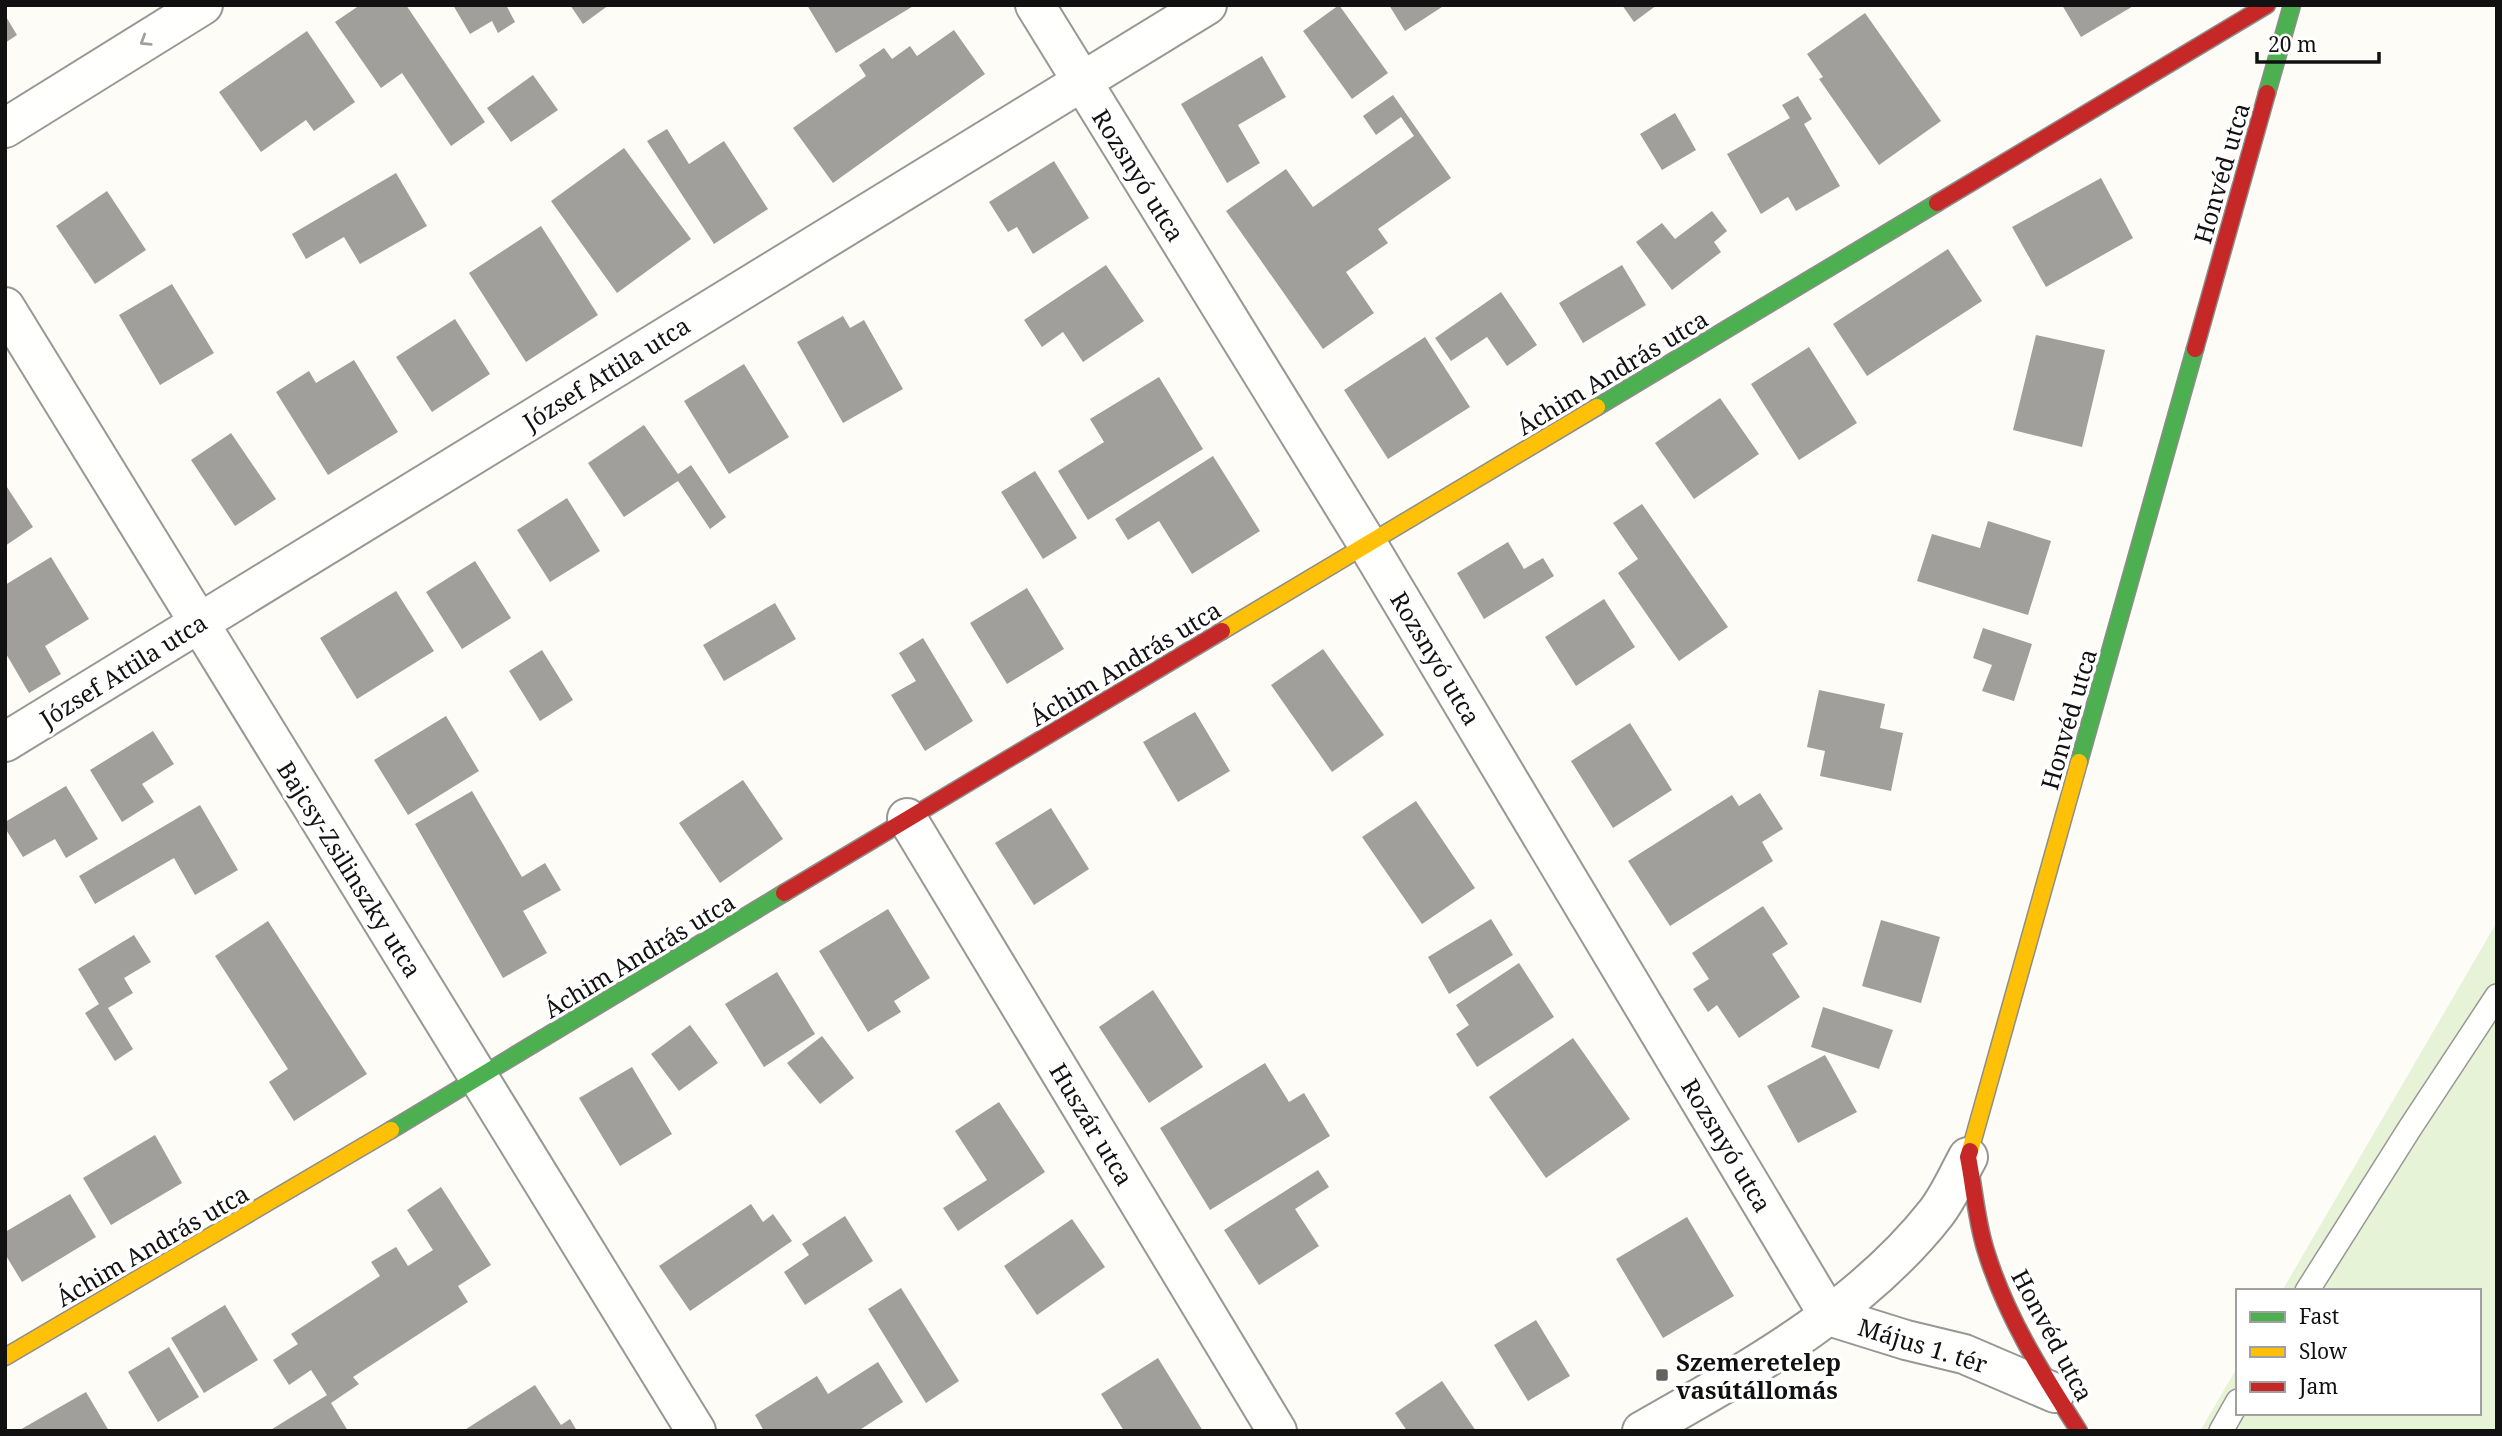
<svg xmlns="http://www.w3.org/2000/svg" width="2502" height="1436" font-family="'Noto Serif',serif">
<rect width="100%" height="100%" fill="#fdfcf7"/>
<path fill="#e7f3d7" d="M2497 922V1431H2200L2238 1366V1413H2479V1291H2282Z"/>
<path fill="#a19f9c" d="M360 5H406L485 122 451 146 402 73 381 88 335 22Z
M453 5H506L515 22 498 33 492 21 470 34Z
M570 5H609L583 24Z
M807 5H915L836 53Z
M1339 5 1388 73 1352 99 1303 31Z
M1389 5H1445L1405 31Z
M1622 5H1657L1634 22Z
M2062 5H2135L2081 37Z
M1865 13 1941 121 1879 165 1819 79 1823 77 1807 54Z
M5 15 17 35 5 43Z
M954 30 985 74 833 183 793 128 866 76 859 65 884 48 892 59 910 46 917 56Z
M307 31 355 102 314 131 306 120 261 152 219 92Z
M1262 56 1286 97 1238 125 1260 163 1227 183 1181 104Z
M533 75 558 110 511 142 487 108Z
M1393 95 1451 178 1378 229 1388 243 1346 272 1374 313 1323 349 1226 211 1286 169 1313 207 1414 136 1401 117 1376 135 1363 116Z
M1798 96 1812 119 1804 124 1840 186 1796 211 1788 197 1761 214 1727 154 1790 118 1782 105Z
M1675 113 1696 150 1662 170 1640 134Z
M667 129 689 164 724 141 768 209 714 244 647 141Z
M624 148 691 239 617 293 551 201Z
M1054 161 1089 218 1033 254 1017 227 1008 232 989 202Z
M396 173 427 226 360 264 344 237 306 259 292 234Z
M2101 178 2133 238 2046 287 2012 227Z
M107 191 146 250 95 284 56 226Z
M1712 211 1727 231 1714 242 1721 252 1672 290 1636 242 1662 223 1675 239Z
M541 226 598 315 526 362 469 273Z
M1948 249 1982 301 1867 376 1833 324Z
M1106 265 1144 321 1083 362 1063 332 1042 347 1024 320Z
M1622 265 1646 305 1583 343 1559 303Z
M172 284 214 353 160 385 119 315Z
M1501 292 1537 345 1507 366 1487 337 1451 361 1435 338Z
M843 316 850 328 864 320 903 389 843 423 797 342Z
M455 319 490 374 432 412 396 357Z
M2036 335 2105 350 2082 447 2013 430Z
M1425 337 1470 407 1388 459 1344 390Z
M1809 347 1857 423 1799 460 1751 384Z
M354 360 398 432 328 475 276 392 309 371 316 383Z
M744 364 789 437 729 474 684 401Z
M1159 377 1203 449 1088 520 1058 471 1104 442 1090 419Z
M1720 398 1759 454 1694 499 1655 443Z
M644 425 678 474 691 465 726 517 710 529 678 481 624 517 588 463Z
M231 433 276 499 235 526 191 460Z
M1213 456 1260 531 1192 574 1159 521 1128 540 1115 519Z
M1035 471 1077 538 1043 559 1001 492Z
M5 484 33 527 5 546Z
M567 498 600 551 550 582 517 530Z
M1642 504 1728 627 1679 661 1618 573 1638 559 1613 523Z
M1988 521 2051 541 2028 615 1917 581 1932 534 1980 548Z
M1508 542 1524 569 1543 558 1554 576 1484 619 1457 573Z
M51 557 89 619 45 646 61 674 29 693 5 652V585Z
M475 561 511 618 462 649 426 592Z
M1027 588 1064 649 1007 684 970 623Z
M396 591 434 651 357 699 320 638Z
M1604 599 1635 647 1576 686 1545 637Z
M775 603 796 639 724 681 703 645Z
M1983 628 2032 644 2014 701 1982 691 1992 665 1973 658Z
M923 638 973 721 925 751 891 695 916 681 899 653Z
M1323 649 1384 735 1332 772 1271 685Z
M542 650 573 700 540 721 509 671Z
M1819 690 1885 704 1880 728 1903 733 1891 791 1820 776 1825 751 1807 747Z
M1195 712 1230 771 1178 802 1143 742Z
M446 716 479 771 408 815 374 760Z
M1630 723 1672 790 1613 828 1571 761Z
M153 731 174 764 142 784 154 802 122 822 90 770Z
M743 780 783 839 720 883 679 823Z
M66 786 98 839 66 858 55 839 23 857 5 828V822Z
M472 791 522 877 545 863 561 890 523 911 547 953 503 978 415 824Z
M1760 793 1783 829 1762 842 1773 861 1670 926 1628 861 1732 795 1739 806Z
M1416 801 1475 888 1422 924 1362 837Z
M200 805 238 870 195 895 174 858 95 904 79 876Z
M1051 808 1089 869 1034 905 995 843Z
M1763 906 1788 944 1772 954 1800 997 1739 1038 1717 1005 1708 1012 1693 989 1709 979 1692 953Z
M888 909 930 978 894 1001 901 1012 868 1032 819 951Z
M1491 919 1513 955 1449 994 1428 957Z
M1881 920 1940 937 1921 1003 1862 986Z
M268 921 367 1074 294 1121 269 1082 288 1069 215 956Z
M134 935 151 962 124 978 133 993 108 1008 133 1049 115 1061 85 1013 99 1004 78 969Z
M1519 963 1554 1017 1477 1067 1456 1034 1469 1025 1456 1005Z
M777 972 815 1034 764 1067 725 1004Z
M1153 990 1203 1067 1149 1103 1099 1027Z
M1823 1007 1893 1030 1879 1069 1811 1047Z
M690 1025 718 1063 679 1091 651 1054Z
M822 1036 854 1078 820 1104 787 1063Z
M1573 1038 1630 1119 1546 1178 1489 1097Z
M1825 1055 1857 1112 1798 1143 1767 1086Z
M1265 1063 1289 1102 1304 1093 1330 1136 1210 1210 1160 1128Z
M632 1067 672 1134 620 1166 579 1098Z
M999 1102 1045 1172 958 1231 943 1208 987 1180 955 1131Z
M155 1135 182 1183 111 1225 83 1178Z
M1318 1170 1329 1187 1295 1209 1319 1246 1259 1285 1224 1230Z
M441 1187 491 1265 458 1286 468 1302 353 1377 359 1384 331 1403 348 1431H269L327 1395 311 1370 289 1385 273 1360 298 1344 291 1334 380 1276 371 1262 396 1247 408 1266 433 1250 407 1210Z
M70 1194 96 1237 22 1282 5 1254V1232Z
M751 1204 763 1222 773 1214 792 1241 690 1311 659 1266Z
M845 1216 873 1261 805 1305 784 1272 809 1255 802 1244Z
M1687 1217 1734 1296 1663 1338 1616 1259Z
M1072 1219 1105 1267 1037 1315 1004 1266Z
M901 1288 959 1381 926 1403 868 1309Z
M225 1305 258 1360 204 1393 171 1338Z
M1536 1320 1570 1376 1528 1401 1494 1345Z
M169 1347 199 1397 158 1422 128 1372Z
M1158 1358 1203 1431H1124L1101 1394Z
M878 1362 903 1402 858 1431H764L755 1415 817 1376 828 1394Z
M1442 1381 1476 1431H1407L1395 1413Z
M535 1385 561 1425 570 1419 577 1431H463Z
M86 1392 109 1431H18Z"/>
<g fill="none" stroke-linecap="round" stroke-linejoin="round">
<defs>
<path id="lane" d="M2307 1291 2410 1128 2497 996
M2221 1431 2238 1401"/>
<path id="street" d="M1035 5 1368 545 1829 1316
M5 128 203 5
M5 307 696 1431
M5 742 1207 5
M907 818 1277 1431
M1829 1316 1906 1340 1964 1354 2055 1393
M1642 1431C1747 1371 1860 1310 1936 1213 1949 1196 1958 1175 1968 1157"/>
<path id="fast" d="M2267 93 2292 5
M1597 407 1937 203
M2079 762 2195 349
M391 1130 784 893"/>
<path id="slow" d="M1222 631 1597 407
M1970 1151 2079 762
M5 1357 391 1130"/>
<path id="jam" d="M1937 203 2267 5
M2195 349 2267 93
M784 893 1222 631
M1970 1151 1968 1157C1974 1187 1976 1218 1985 1248 2005 1315 2042 1373 2079 1431"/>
</defs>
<use href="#lane" stroke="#979795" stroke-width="26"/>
<use href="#street" stroke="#979795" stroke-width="42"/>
<use href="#fast" stroke="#8e8d8b" stroke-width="19"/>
<use href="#slow" stroke="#8e8d8b" stroke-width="19"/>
<use href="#jam" stroke="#8e8d8b" stroke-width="19"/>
<use href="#lane" stroke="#fffffe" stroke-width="23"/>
<use href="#street" stroke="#fffffe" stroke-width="38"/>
<use href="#fast" stroke="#4caf50" stroke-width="16"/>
<use href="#slow" stroke="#ffc107" stroke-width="16"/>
<use href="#jam" stroke="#c62828" stroke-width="16"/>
</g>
<defs><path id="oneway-chevron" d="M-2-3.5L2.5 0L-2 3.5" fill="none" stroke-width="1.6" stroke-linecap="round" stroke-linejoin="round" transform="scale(1.75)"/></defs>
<use stroke="#a0a09f" href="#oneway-chevron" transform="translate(145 41) rotate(148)"/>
<rect fill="#646362" stroke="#fff" stroke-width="2.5" x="1655" y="1368" width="14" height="14" rx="3.5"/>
<g text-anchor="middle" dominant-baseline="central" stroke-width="7" stroke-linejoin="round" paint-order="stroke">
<g font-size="24" fill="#111" stroke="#fff">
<text transform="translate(2221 173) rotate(-74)">Honvéd utca</text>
<text transform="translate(1139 175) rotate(58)">Rozsnyó utca</text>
<text transform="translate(1612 372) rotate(-31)">Áchim András utca</text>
<text transform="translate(606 373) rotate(-32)">József Attila utca</text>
<text transform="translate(1436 658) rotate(59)">Rozsnyó utca</text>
<text transform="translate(1125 663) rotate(-31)">Áchim András utca</text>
<text transform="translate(123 670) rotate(-32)">József Attila utca</text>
<text transform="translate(2068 719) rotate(-74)">Honvéd utca</text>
<text transform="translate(350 869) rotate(58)">Bajcsy-Zsilinszky utca</text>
<text transform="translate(639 955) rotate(-31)">Áchim András utca</text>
<text transform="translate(1092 1124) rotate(59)">Huszár utca</text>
<text transform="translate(1727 1145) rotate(59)">Rozsnyó utca</text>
<text transform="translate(152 1245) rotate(-30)">Áchim András utca</text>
<text transform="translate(2053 1335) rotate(62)">Honvéd utca</text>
<text transform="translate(1923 1345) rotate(17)">Május 1. tér</text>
</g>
<g font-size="24" font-weight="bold" fill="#111" stroke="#fff" text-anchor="start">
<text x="1676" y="1361">Szemeretelep<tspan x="1676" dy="28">vasútállomás</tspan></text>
</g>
</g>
<rect width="2502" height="1436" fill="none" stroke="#111111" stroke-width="14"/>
<rect x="2236" y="1289" width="245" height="126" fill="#ffffff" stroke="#a0a0a0" stroke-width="2"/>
<rect x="2250" y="1312" width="35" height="10" fill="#4caf50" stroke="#a0a0a0" stroke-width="2"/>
<text x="2299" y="1324" font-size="21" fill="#111111">Fast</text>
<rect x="2250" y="1347" width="35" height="10" fill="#ffc107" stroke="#a0a0a0" stroke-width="2"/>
<text x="2299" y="1359" font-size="21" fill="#111111">Slow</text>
<rect x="2250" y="1382" width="35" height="10" fill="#c62828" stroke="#a0a0a0" stroke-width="2"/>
<text x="2299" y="1394" font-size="21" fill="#111111">Jam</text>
<path d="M2257 52v10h122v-10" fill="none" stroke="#111111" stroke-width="3.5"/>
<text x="2268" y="52" font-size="21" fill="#111111" stroke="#ffffff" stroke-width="5" paint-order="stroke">20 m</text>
</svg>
